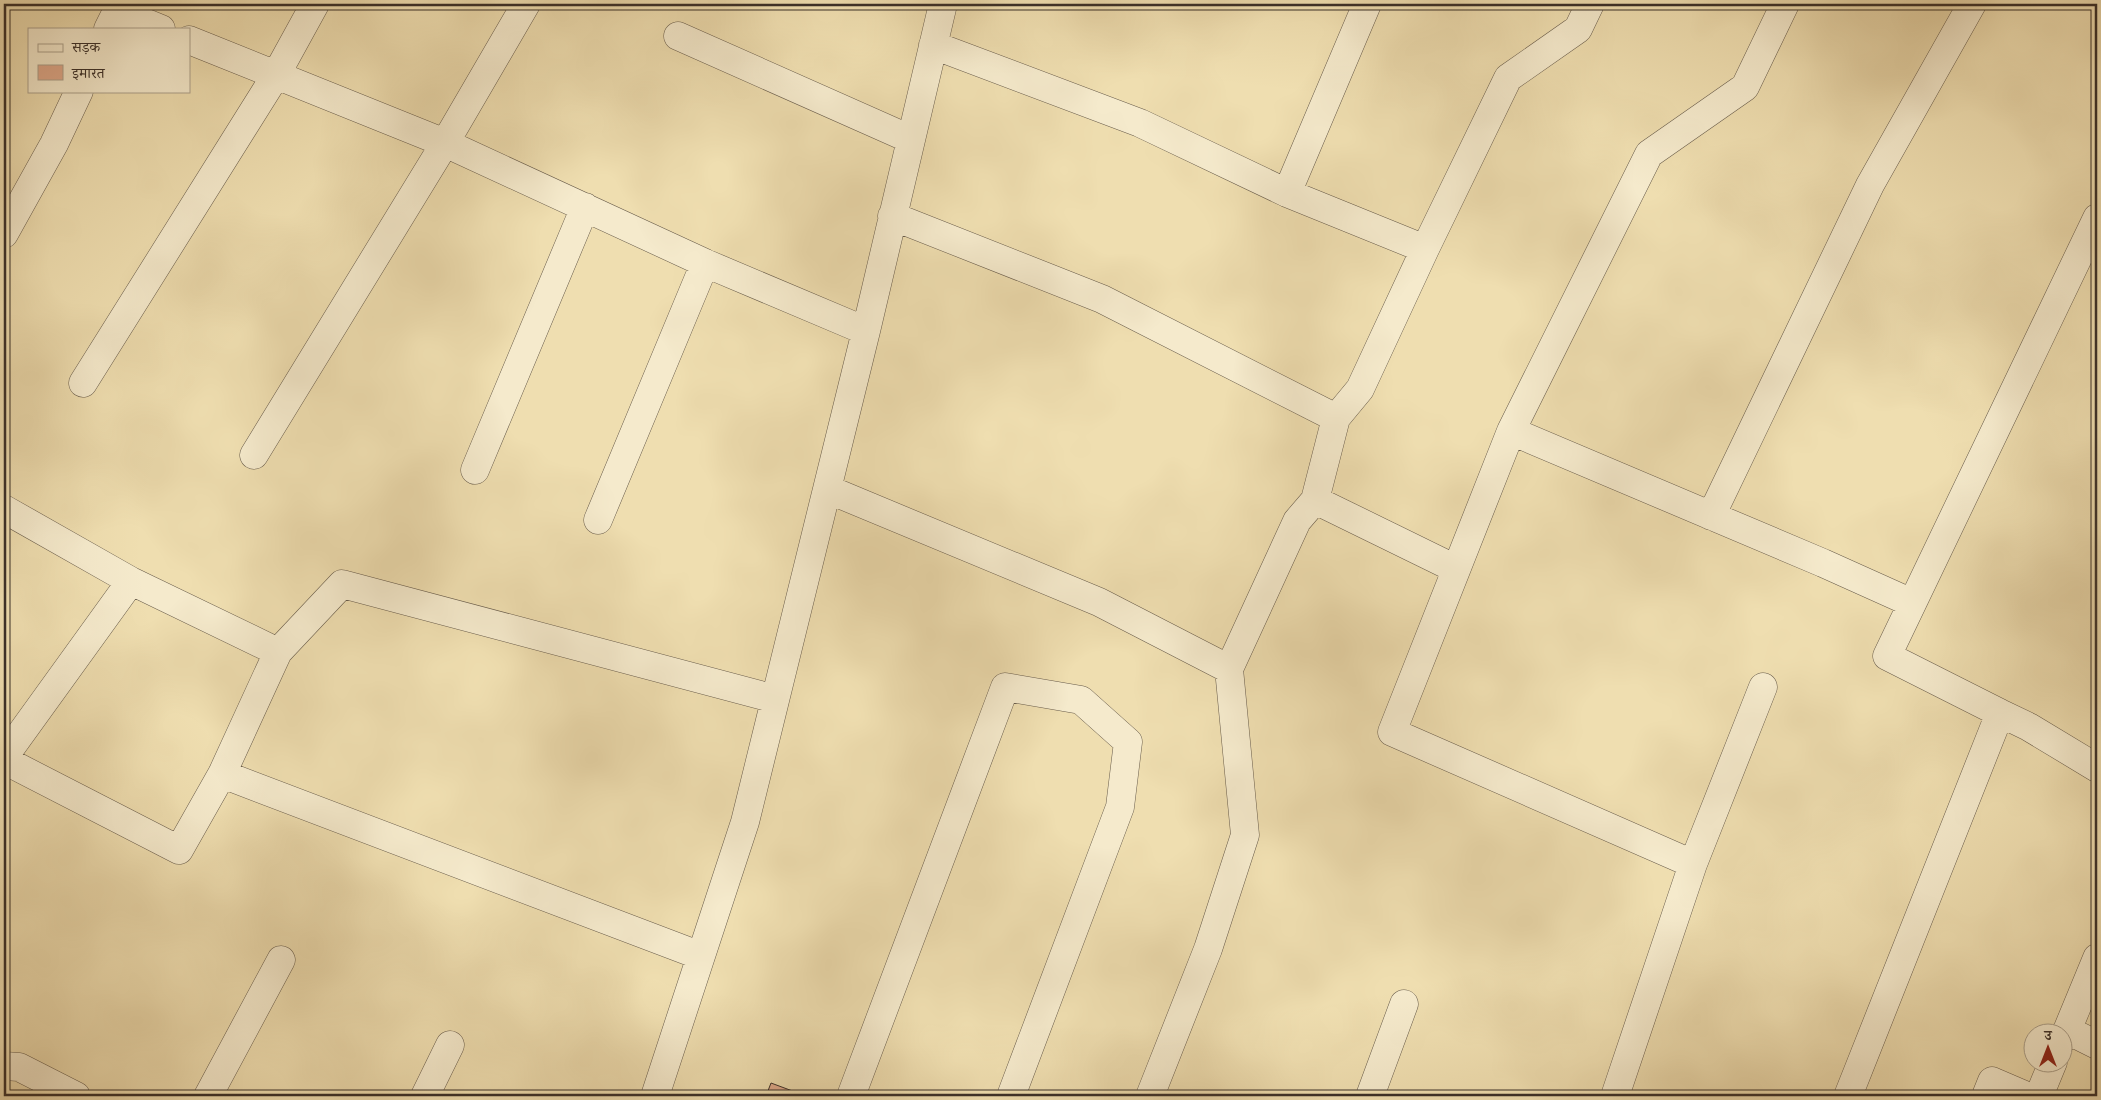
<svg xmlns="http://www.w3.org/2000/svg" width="2101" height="1100" font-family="'IM FELL Great Primer','Noto Serif Devanagari',serif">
<rect width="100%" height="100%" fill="#efdeb0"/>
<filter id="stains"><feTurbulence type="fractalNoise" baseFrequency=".004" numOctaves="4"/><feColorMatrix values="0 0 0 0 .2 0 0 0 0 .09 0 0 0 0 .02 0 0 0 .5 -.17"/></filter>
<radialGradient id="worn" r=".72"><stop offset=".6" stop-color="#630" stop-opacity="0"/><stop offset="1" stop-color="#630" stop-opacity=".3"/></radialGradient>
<path fill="#dfa98b" stroke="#3b3029" d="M771 1083 806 1096H766Z"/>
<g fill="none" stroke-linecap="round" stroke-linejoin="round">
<defs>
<path id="street" d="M108 29 117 11 161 29
M678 36 910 139
M189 40 445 143 705 263 866 331
M933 45 1140 123 1287 193 1425 249
M1287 193 1367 4
M892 216 1102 299 1336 418
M4 234 54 144 79 91
M83 383 276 75 315 4
M1511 431 1649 154 1745 87 1785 4
M254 455 445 143 526 4
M475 470 585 207
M827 489 1099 602 1229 669
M1315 500 1456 569
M4 509 131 581 278 652 222 774 179 850 4 760
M1711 516 1870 185 1972 4
M598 520 705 263
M278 652 342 584 775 699
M2000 713 2029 727 2097 768
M4 757 131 581
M222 774 701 956
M1693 864 1763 687
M2067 1030 2097 1045
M2064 1038 2097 958
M4 1066 19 1067 76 1096
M208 1096 281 960
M425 1096 450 1045
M655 1096 745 822 866 331 943 4
M851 1096 1005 687 1081 700 1128 742 1120 807 1011 1096
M1150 1096 1208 949 1245 835 1229 669 1297 521 1315 500 1336 418 1360 389 1425 249 1508 78 1578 29 1590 4
M1370 1096 1404 1004
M1615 1096 1693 864 1392 732 1511 431 1823 563 1912 603
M1848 1096 2000 713 1887 656 2097 218
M1986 1096 1992 1081 2027 1096
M2039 1096 2053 1062"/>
</defs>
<use href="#street" stroke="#685c4b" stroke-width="29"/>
<use href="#street" stroke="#f5eacc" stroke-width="28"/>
</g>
<rect width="2101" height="1100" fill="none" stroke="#efdeb0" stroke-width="20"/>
<rect x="5" y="5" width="2091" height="1090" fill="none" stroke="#3b3029" stroke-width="2.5"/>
<rect x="10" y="10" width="2081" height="1080" fill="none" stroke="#3b3029"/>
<rect x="28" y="28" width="162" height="65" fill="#f5eacc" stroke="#aba08b"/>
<rect x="38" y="44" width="25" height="8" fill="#f5eacc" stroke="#aba08b"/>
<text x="72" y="52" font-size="15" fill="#3b3029">सड़क</text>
<rect x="38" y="65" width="25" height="15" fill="#dfa98b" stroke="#aba08b"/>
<text x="72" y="78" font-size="15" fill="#3b3029">इमारत</text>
<g transform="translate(2048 1048)"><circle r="24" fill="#f5eacc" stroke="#aba08b"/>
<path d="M0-4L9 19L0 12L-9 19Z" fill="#8f2418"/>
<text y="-8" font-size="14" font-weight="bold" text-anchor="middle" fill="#3b3029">उ</text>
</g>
<rect width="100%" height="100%" filter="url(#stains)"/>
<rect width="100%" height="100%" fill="url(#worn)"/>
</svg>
